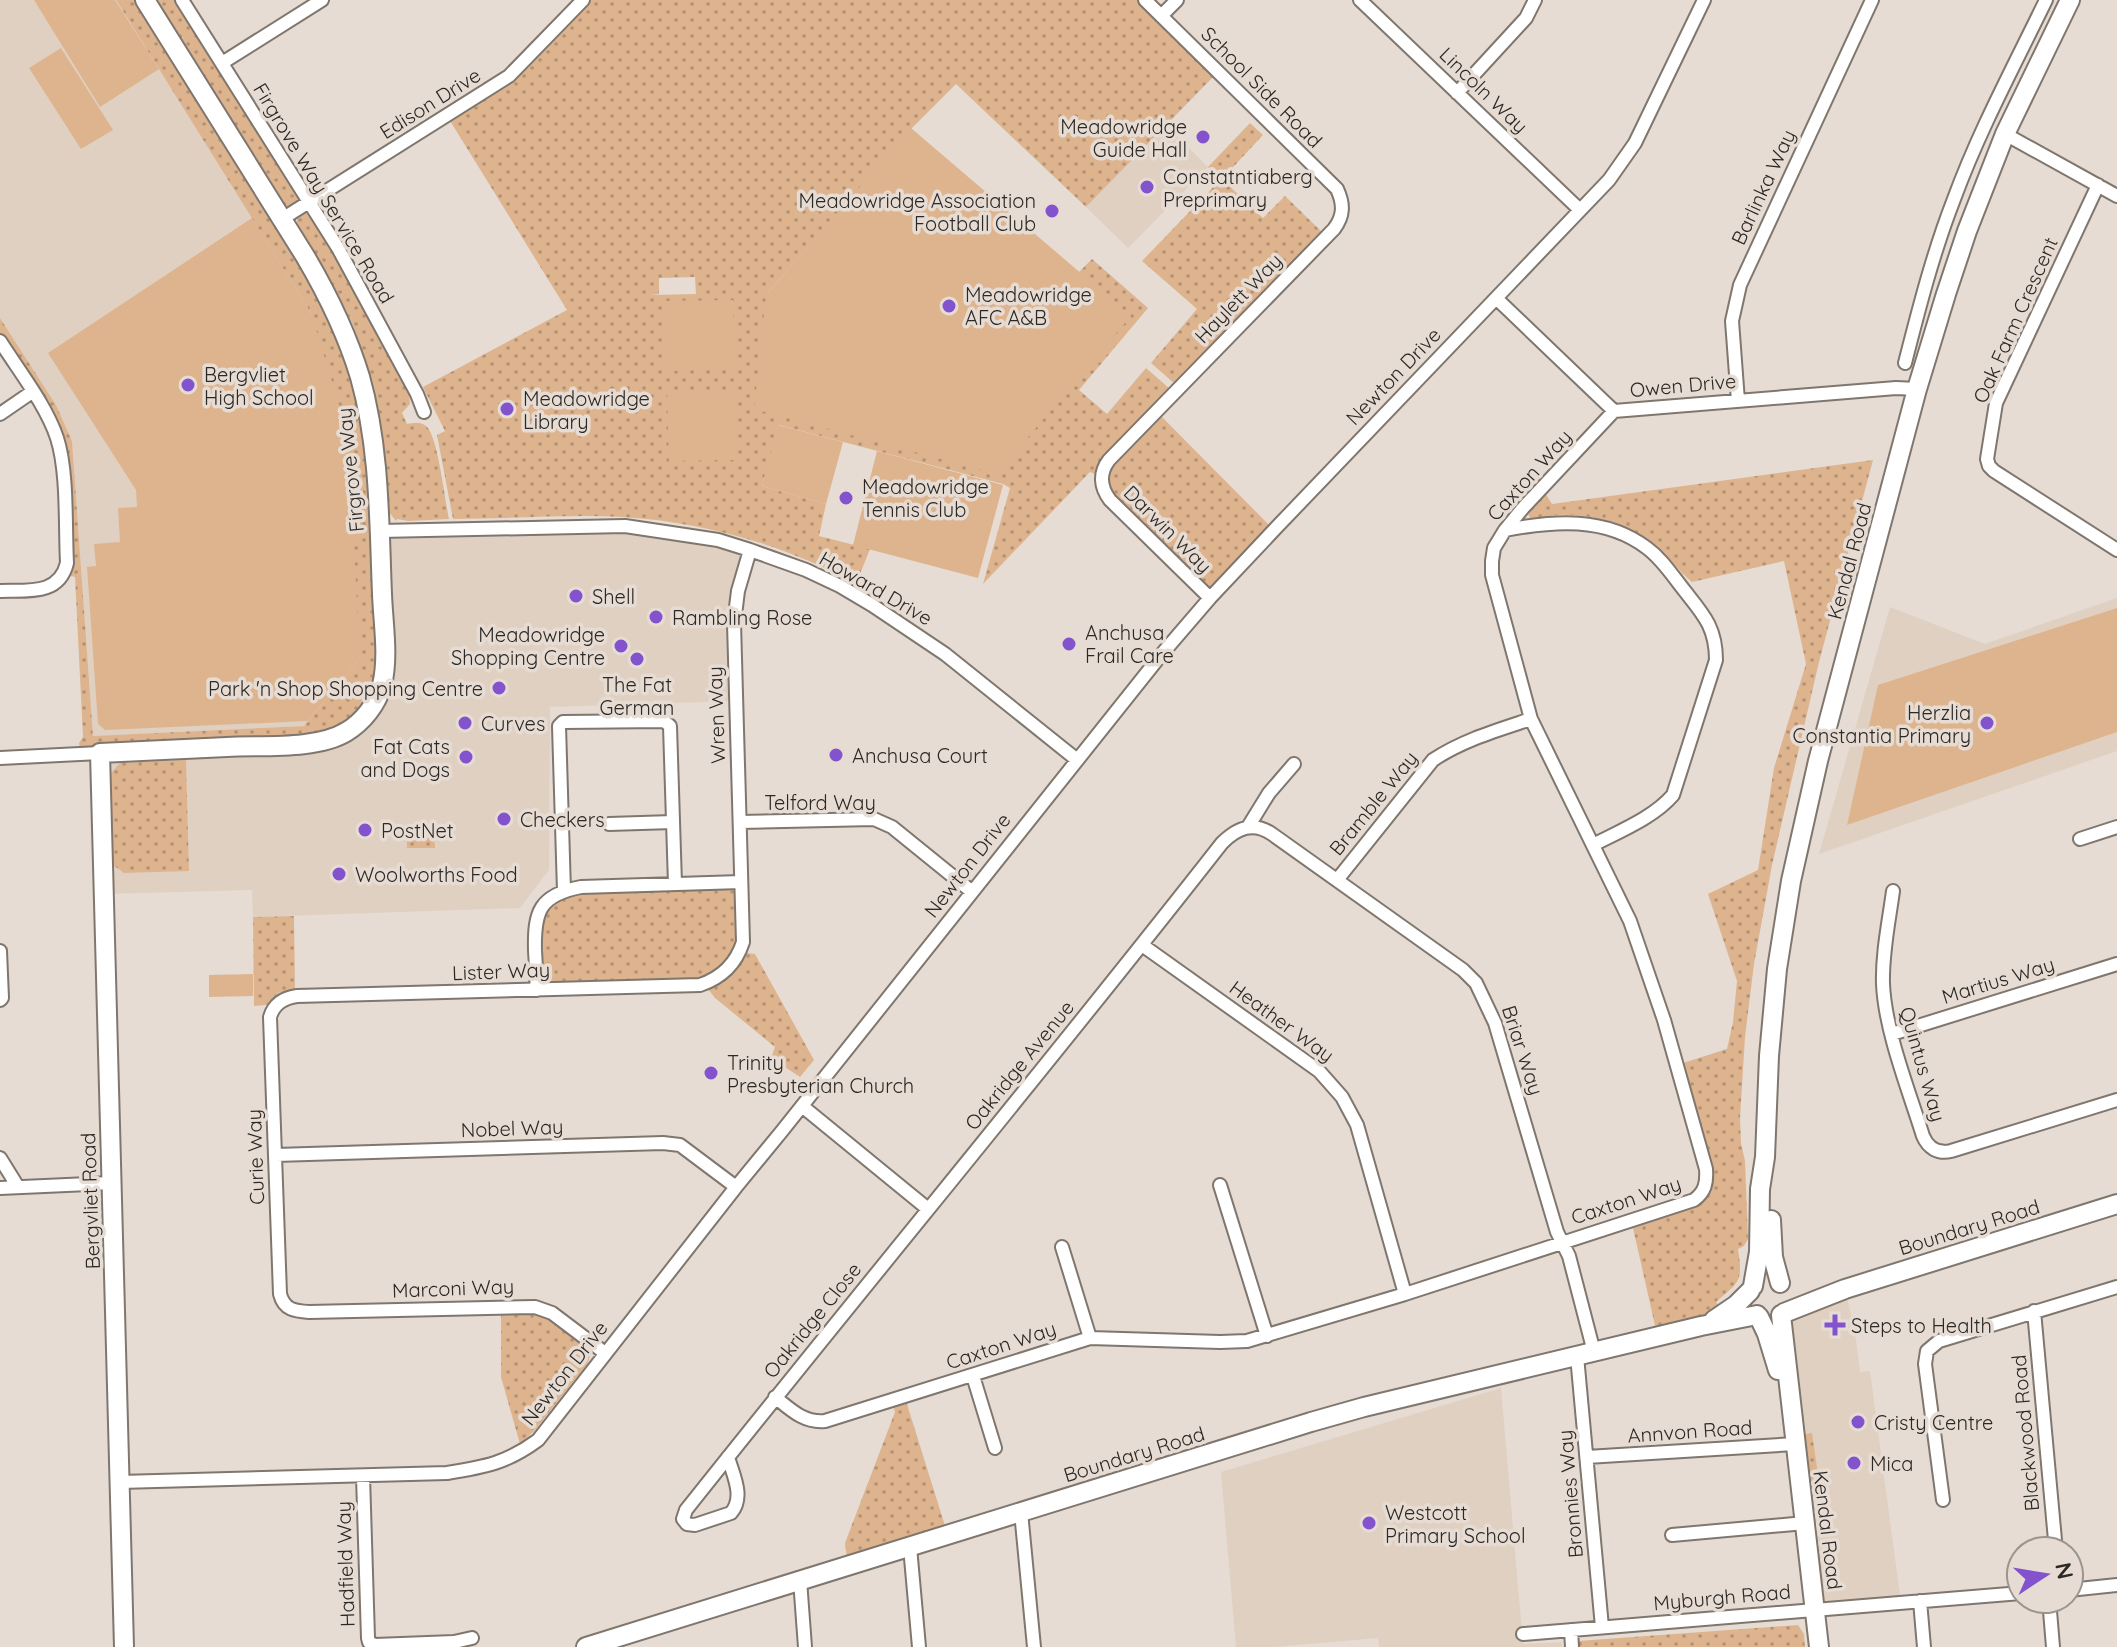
<svg xmlns="http://www.w3.org/2000/svg" width="2117" height="1647" font-family="Quicksand,sans-serif">
<defs>
<pattern id="green-dots" width="8" height="8" patternUnits="userSpaceOnUse" patternTransform="scale(2)"><rect width="8" height="8" fill="#deb48f"/><path d="M2 2h.1M6 6h.1" fill="none" stroke="#b49275" stroke-width="1.8" stroke-linecap="round"/></pattern>
</defs>
<rect width="100%" height="100%" fill="#e6dcd3"/>
<path fill="#e0d0c2" d="M0 0H116L311 313 360 658 304 726 93 736 72 441 56 405 0 318Z
M1166 125 1208 167 1128 248 1086 207Z
M600 525 750 550 738 591 736 701 550 707 549 870 520 908 253 917 252 890 104 894 100 753 325 741 380 531Z
M2117 598V751L1819 854 1890 607 1985 644Z
M1845 1289 1855 1332 1860 1372 1870 1371 1901 1603 1815 1609 1784 1313Z
M1501 1388 1523 1644 1561 1642 1562 1647H1379L1378 1638 1274 1647H1236L1221 1472Z"/>
<path fill="url(#green-dots)" fill-rule="evenodd" d="M116 0H182L310 202 282 219 305 256 369 414 382 687 343 734 81 753 79 743 83 737 75 577 64 574 57 438 0 341V318L56 405 72 441 93 736 304 726 360 658 311 313Z
M583 0H1145L1218 72 1086 207 956 84 911 129 766 295 1130 316 1079 272 1092 259 1148 308 1079 390 1107 414 1146 368 1170 389 1102 459 1097 465 1095 474 1090 472 983 584 1010 488 1003 484 779 425 762 486 826 504 819 536 870 549 856 584C786 545 703 522 623 517 567 514 509 519 453 519L437 435 445 431 423 387 567 310 447 116 500 82ZM695 277 696 294 651 295 659 294V278Z
M1250 123 1263 135 1222 179 1263 218 1285 196 1322 232 1175 384 1151 363 1197 309 1142 261 1221 179 1208 167Z
M303 213H306L312 218 327 243 409 392 410 404 402 413 407 424C413 423 420 421 426 426 438 435 445 502 449 519L408 521 397 519 396 521 388 511 385 462 378 410 362 351 353 325 340 298 297 225V217Z
M1157 412 1274 530 1210 598 1102 483 1101 477Z
M1873 460 1819 662 1772 865 1754 964 1745 1037 1740 1118 1741 1143 1745 1161 1748 1239 1744 1246 1738 1249C1743 1282 1740 1281 1716 1302L1721 1309 1715 1314 1656 1330 1633 1228 1697 1206C1706 1198 1711 1189 1712 1177L1683 1063 1727 1049 1733 1022 1737 981 1708 894 1758 870 1774 768 1806 664 1784 561 1692 582C1677 570 1666 553 1651 542 1628 524 1598 516 1568 515 1556 514 1543 518 1530 518L1528 514 1530 509 1545 493 1552 504Z
M186 760 189 871 124 873 113 865 111 773 120 763Z
M407 828H434L435 848H407Z
M741 882 743 942 714 980 537 990V916L557 894Z
M294 916 295 989 278 993 266 1005 254 1006 253 917Z
M745 953 755 954 814 1060 800 1077 771 1058 775 1047 715 998 708 989 726 977Z
M529 1311C543 1314 583 1336 589 1350 591 1355 589 1358 588 1363L534 1431 520 1444 501 1377V1312Z
M906 1401 946 1529 847 1559 845 1543 895 1412 893 1406Z
M1812 1433 1821 1495 1813 1496 1805 1434Z
M1798 1625 1804 1634 1805 1647H1579L1578 1641Z"/>
<path fill="#deb48f" d="M34 0H115L159 69 100 107Z
M61 48 113 130 81 149 29 68Z
M911 128 1131 316 997 474 754 409 766 295Z
M252 218 311 313 348 434 360 658 308 721 105 730 98 724 87 567 96 566 94 544 120 542 118 508 137 507 136 490 48 353Z
M733 300 735 369 666 371 664 301Z
M736 390 738 460 669 461 667 392Z
M778 425 843 442 826 504 762 486Z
M877 451 1003 485 978 578 853 545Z
M2117 608V732L1847 825 1878 685Z
M253 974V996L209 997V975Z"/>
<g fill="none" stroke-linecap="round" stroke-linejoin="round">
<defs>
<path id="street" d="M182 0 338 248 417 394 424 412
M1145 0 1337 189C1344 204 1344 216 1334 229L1109 460C1099 473 1100 487 1110 500L1210 598
M1360 0 1580 210
M1161 16 1177 0
M222 63 322 0
M1457 93 1526 18 1535 0
M2005 134 2117 196
M2098 185 1996 403 1987 459 1989 466 1994 471 2117 550
M282 219 509 76 583 0
M1497 299 1614 411 1896 388 1917 389
M0 341C19 371 46 405 57 438 68 472 65 526 67 563 59 596 27 590 0 591
M1905 363C1919 308 1933 253 1954 199 1979 131 2014 66 2046 0
M1738 401 1732 321 1740 285 1872 0
M0 414 32 392
M1505 530C1553 521 1605 516 1647 548 1662 559 1672 575 1684 590 1703 614 1716 627 1716 660L1673 795C1653 818 1620 831 1593 845
M380 531 625 526 718 540 750 550 806 570 840 586 872 605 945 654 1076 759
M0 758 100 753
M740 822 874 819 892 827 971 891
M609 824 673 822
M1248 827 1269 793 1294 764
M2080 839 2117 827
M1337 880 1433 760C1463 740 1498 730 1531 719
M564 891 559 726 563 722 664 721 670 726 675 884
M1893 891C1889 921 1882 953 1883 984 1885 1031 1909 1091 1923 1136 1928 1148 1938 1154 1951 1151L2117 1100
M1142 945 1319 1071 1342 1097 1357 1125 1405 1294
M0 951 2 998 0 1000
M537 990C536 977 536 964 535 951 534 912 539 895 581 887L741 882
M1892 1034 2117 964
M802 1106 928 1209
M276 1155 663 1143 680 1145 736 1187
M0 1158 18 1187
M1220 1185 1267 1336
M0 1188 111 1183
M1062 1247 1090 1338
M2034 1311 2056 1551
M605 1353 552 1313 535 1307 309 1312C295 1311 284 1310 280 1294L270 1017C274 1004 283 998 297 996L700 985C721 978 736 964 743 942L734 623 738 591 750 550
M1577 1356 1602 1627
M973 1376 995 1448
M775 1397C791 1410 804 1423 825 1421L1090 1338 1220 1342 1247 1341 1405 1294 1694 1200C1705 1192 1707 1183 1706 1169L1664 1020 1630 921 1531 719 1492 575V561L1494 548 1505 530 1523 508 1614 411
M728 1457C733 1475 745 1497 731 1513L695 1525 687 1524 683 1519 686 1510C863 1287 1046 1068 1222 843 1237 828 1253 821 1272 834L1463 970 1476 983 1495 1023 1557 1232 1569 1256 1594 1352
M1587 1457 1795 1444
M363 1476 368 1638 369 1642 375 1645 454 1642 472 1638
M120 1482 447 1473C485 1467 507 1463 538 1440L736 1187 782 1131 1161 655 1210 598 1274 530 1609 180 1635 143 1704 0
M1943 1500 1925 1364 1927 1351 1939 1341 2117 1287
M1021 1512 1034 1647
M1672 1535 1805 1523
M910 1547 919 1647
M800 1580 805 1647
M2069 1590 2117 1585
M2049 1599 2053 1647
M1920 1601 1924 1647
M1571 1630 1572 1647
M1523 1634 2021 1593"/>
<path id="secondary" d="M1771 1220 1773 1257 1780 1283
M1753 1286 1759 1252 1760 1189 1765 1157 1769 1056 1777 969 1791 881 1818 761 1917 389 1946 294 1967 231 2005 134 2070 0
M1784 1313 1845 1289 2117 1204
M1781 1315 1819 1647
M1759 1317 1767 1334 1778 1370
M1714 1320 1736 1305 1750 1291
M124 1647 100 753C142 751 185 749 227 747 262 745 316 750 346 732 363 722 377 704 382 685 389 656 383 623 382 594 379 521 380 448 360 377 347 334 328 295 305 256L145 0
M586 1647 1311 1422 1364 1407 1701 1326 1757 1315"/>
</defs>
<use href="#street" stroke="#7f766e" stroke-width="16"/>
<use href="#secondary" stroke="#7f766e" stroke-width="22"/>
<use href="#street" stroke="#fff" stroke-width="12"/>
<use href="#secondary" stroke="#fff" stroke-width="18"/>
</g>
<g fill="#8253cc" stroke="#e6dcd3" stroke-width="3">
<circle cx="1203" cy="137" r="8"/>
<circle cx="1147" cy="187" r="8"/>
<circle cx="1052" cy="211" r="8"/>
<circle cx="949" cy="306" r="8"/>
<circle cx="188" cy="385" r="8"/>
<circle cx="507" cy="409" r="8"/>
<circle cx="846" cy="498" r="8"/>
<circle cx="576" cy="596" r="8"/>
<circle cx="656" cy="617" r="8"/>
<circle cx="1069" cy="644" r="8"/>
<circle cx="621" cy="646" r="8"/>
<circle cx="637" cy="659" r="8"/>
<circle cx="499" cy="688" r="8"/>
<circle cx="465" cy="723" r="8"/>
<circle cx="1987" cy="723" r="8"/>
<circle cx="836" cy="755" r="8"/>
<circle cx="466" cy="757" r="8"/>
<circle cx="504" cy="819" r="8"/>
<circle cx="365" cy="830" r="8"/>
<circle cx="339" cy="874" r="8"/>
<circle cx="711" cy="1073" r="8"/>
<path d="M1831 1313h8v8h8v8h-8v8h-8v-8h-8v-8h8z"/>
<circle cx="1858" cy="1422" r="8"/>
<circle cx="1854" cy="1463" r="8"/>
<circle cx="1369" cy="1523" r="8"/>
</g>
<g text-anchor="middle" dominant-baseline="central" stroke-width="7" stroke-linejoin="round" paint-order="stroke">
<g font-size="20" fill="#2c2825" stroke="#e6dcd3">
<text transform="translate(1262 87) rotate(45)">School Side Road</text>
<text transform="translate(1484 90) rotate(44)">Lincoln Way</text>
<text transform="translate(430 103) rotate(-32)">Edison Drive</text>
<text transform="translate(1763 187) rotate(-65)">Barlinka Way</text>
<text transform="translate(324 193) rotate(59)">Firgrove Way Service Road</text>
<text transform="translate(1238 298) rotate(-46)">Haylett Way</text>
<text transform="translate(2015 320) rotate(-66)">Oak Farm Crescent</text>
<text transform="translate(1393 376) rotate(-46)">Newton Drive</text>
<text transform="translate(1683 385) rotate(-5)">Owen Drive</text>
<text transform="translate(350 470) rotate(-96)">Firgrove Way</text>
<text transform="translate(1529 475) rotate(-48)">Caxton Way</text>
<text transform="translate(1168 529) rotate(45)">Darwin Way</text>
<text transform="translate(1849 561) rotate(-75)">Kendal Road</text>
<text transform="translate(876 588) rotate(30)">Howard Drive</text>
<text transform="translate(716 715) rotate(-92)">Wren Way</text>
<text x="820" y="802">Telford Way</text>
<text transform="translate(1373 803) rotate(-51)">Bramble Way</text>
<text transform="translate(967 865) rotate(-52)">Newton Drive</text>
<text transform="translate(501 971) rotate(-2)">Lister Way</text>
<text transform="translate(1998 980) rotate(-17)">Martius Way</text>
<text transform="translate(1282 1021) rotate(36)">Heather Way</text>
<text transform="translate(1523 1050) rotate(72)">Briar Way</text>
<text transform="translate(1923 1064) rotate(74)">Quintus Way</text>
<text transform="translate(1019 1065) rotate(-51)">Oakridge Avenue</text>
<text transform="translate(512 1128) rotate(-2)">Nobel Way</text>
<text transform="translate(255 1157) rotate(-92)">Curie Way</text>
<text transform="translate(1626 1200) rotate(-18)">Caxton Way</text>
<text transform="translate(90 1201) rotate(-92)">Bergvliet Road</text>
<text transform="translate(1969 1227) rotate(-17)">Boundary Road</text>
<text transform="translate(453 1288) rotate(-2)">Marconi Way</text>
<text transform="translate(812 1320) rotate(-51)">Oakridge Close</text>
<text transform="translate(1001 1345) rotate(-18)">Caxton Way</text>
<text transform="translate(564 1373) rotate(-52)">Newton Drive</text>
<text transform="translate(1690 1431) rotate(-4)">Annvon Road</text>
<text transform="translate(2025 1433) rotate(-95)">Blackwood Road</text>
<text transform="translate(1134 1454) rotate(-17)">Boundary Road</text>
<text transform="translate(1570 1494) rotate(-95)">Bronnies Way</text>
<text transform="translate(1828 1530) rotate(83)">Kendal Road</text>
<text transform="translate(345 1564) rotate(-92)">Hadfield Way</text>
<text transform="translate(1722 1597) rotate(-5)">Myburgh Road</text>
</g>
<g font-size="20" fill="#2c2825" stroke="#e6dcd3" text-anchor="start">
<text x="1187" y="126" text-anchor="end">Meadowridge<tspan x="1187" dy="23">Guide Hall</tspan></text>
<text x="1163" y="176">Constatntiaberg<tspan x="1163" dy="23">Preprimary</tspan></text>
<text x="1036" y="200" text-anchor="end">Meadowridge Association<tspan x="1036" dy="23">Football Club</tspan></text>
<text x="965" y="294">Meadowridge<tspan x="965" dy="23">AFC A&amp;B</tspan></text>
<text x="204" y="374">Bergvliet<tspan x="204" dy="23">High School</tspan></text>
<text x="523" y="398">Meadowridge<tspan x="523" dy="23">Library</tspan></text>
<text x="862" y="486">Meadowridge<tspan x="862" dy="23">Tennis Club</tspan></text>
<text x="592" y="596">Shell</text>
<text x="672" y="617">Rambling Rose</text>
<text x="1085" y="632">Anchusa<tspan x="1085" dy="23">Frail Care</tspan></text>
<text x="605" y="634" text-anchor="end">Meadowridge<tspan x="605" dy="23">Shopping Centre</tspan></text>
<text x="637" y="684" text-anchor="middle">The Fat<tspan x="637" dy="23">German</tspan></text>
<text x="483" y="688" text-anchor="end">Park 'n Shop Shopping Centre</text>
<text x="1971" y="712" text-anchor="end">Herzlia<tspan x="1971" dy="23">Constantia Primary</tspan></text>
<text x="481" y="723">Curves</text>
<text x="450" y="746" text-anchor="end">Fat Cats<tspan x="450" dy="23">and Dogs</tspan></text>
<text x="852" y="755">Anchusa Court</text>
<text x="520" y="819">Checkers</text>
<text x="381" y="830">PostNet</text>
<text x="355" y="874">Woolworths Food</text>
<text x="727" y="1062">Trinity<tspan x="727" dy="23">Presbyterian Church</tspan></text>
<text x="1851" y="1325">Steps to Health</text>
<text x="1874" y="1422">Cristy Centre</text>
<text x="1870" y="1463">Mica</text>
<text x="1385" y="1512">Westcott<tspan x="1385" dy="23">Primary School</tspan></text>
</g>
</g>
<g transform="translate(2045 1575) rotate(78)"><circle r="38" fill="#e6dcd3" stroke="#9c948d" stroke-width="2"/>
<path d="M0-6L14 30L0 20L-14 30Z" fill="#8253cc"/>
<text y="-12" font-size="22" font-weight="bold" text-anchor="middle" fill="#2c2825">N</text>
</g>
</svg>
